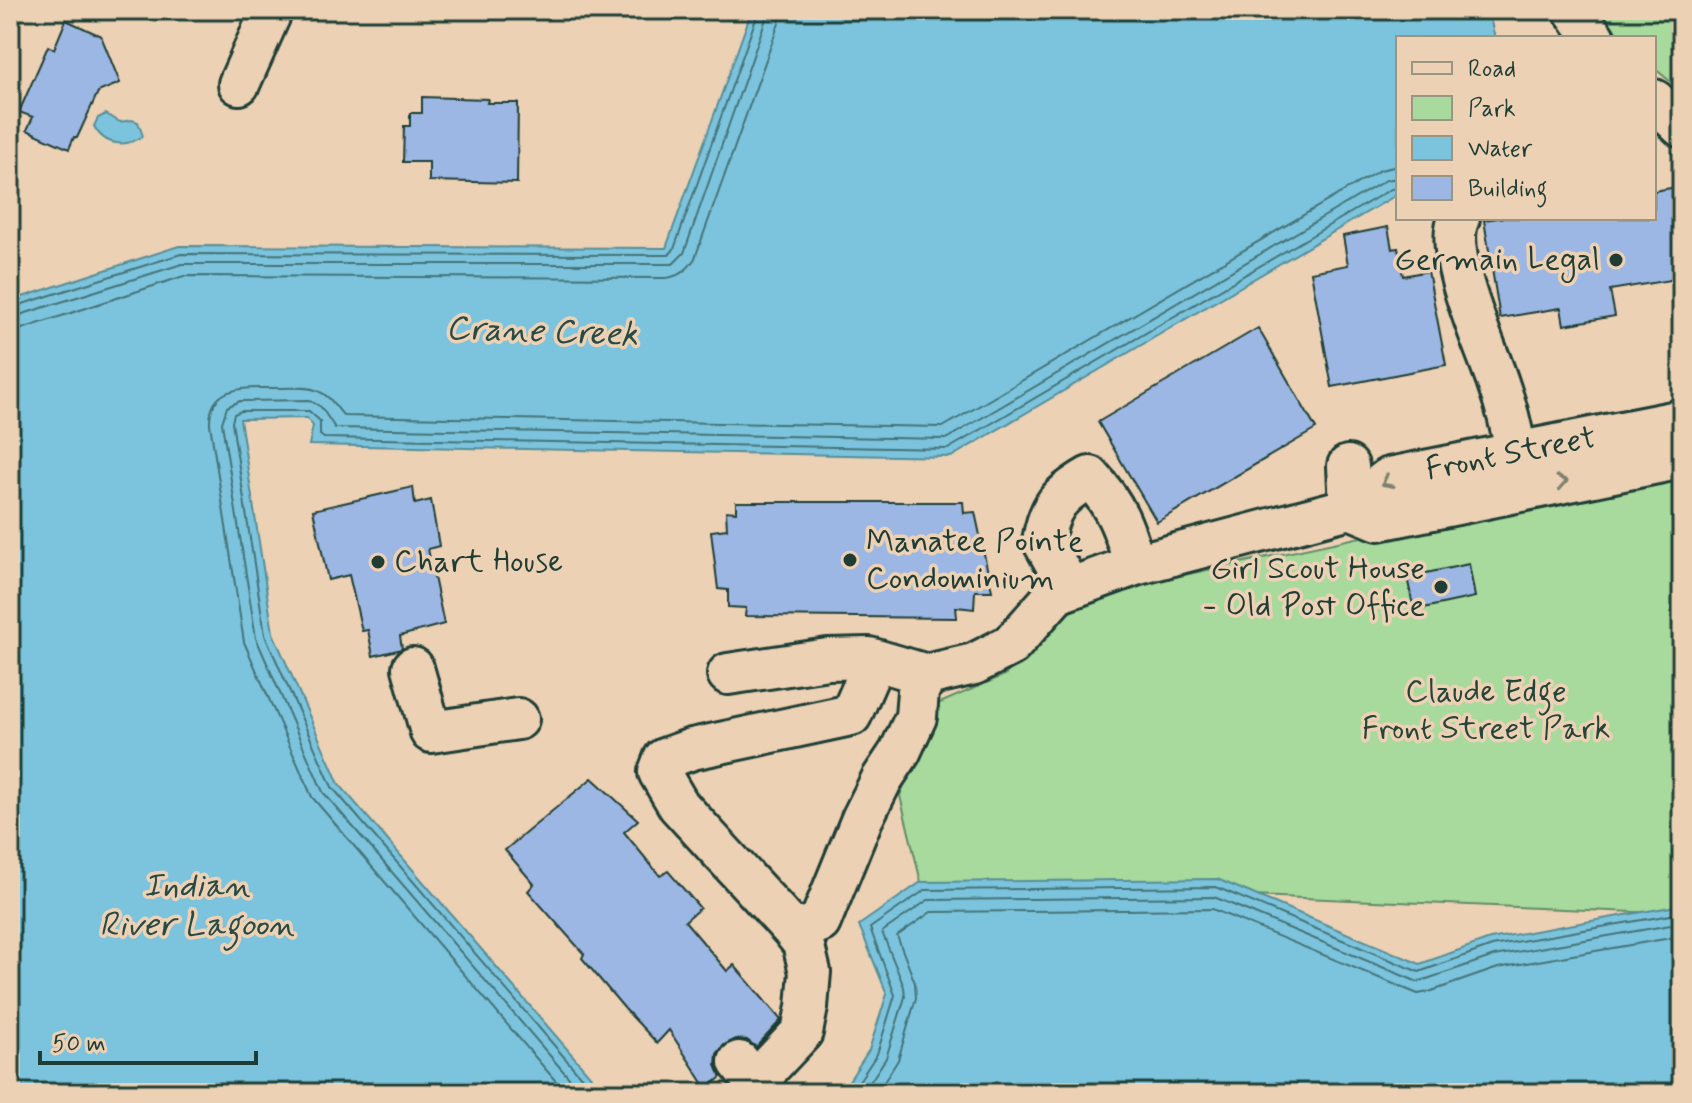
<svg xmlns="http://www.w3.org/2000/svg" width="1692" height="1103" font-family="Mynerve,sans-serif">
<rect width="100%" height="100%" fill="#ecd1b4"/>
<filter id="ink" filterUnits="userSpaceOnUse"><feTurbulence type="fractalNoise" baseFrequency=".0125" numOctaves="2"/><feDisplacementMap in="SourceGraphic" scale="16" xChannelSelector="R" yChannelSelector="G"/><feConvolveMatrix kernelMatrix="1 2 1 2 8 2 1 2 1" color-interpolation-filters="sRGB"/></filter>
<g filter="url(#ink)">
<path fill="#a7da9c" stroke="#638c68" stroke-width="2" d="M1597 10H1682V91L1654 68V38H1622Z
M1682 468V914L921 882 900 796 933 706 1005 675 1086 596Z"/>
<path fill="#7cc4dd" stroke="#578e99" stroke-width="2" d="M752 10H1488L1495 38H1398V194L951 457 309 445 313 426 307 418 240 419 273 633 339 784 605 1093H10V301L179 246 666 248Z
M106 114 120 122 132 120 138 122 143 136C126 148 104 146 94 126L98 118Z
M1217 879 1420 964 1490 939 1682 905V1093H841L869 1050 887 994 859 925 921 882Z"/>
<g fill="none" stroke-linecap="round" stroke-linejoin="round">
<path stroke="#447378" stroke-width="2" d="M10 308 181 254 669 255 674 249 759 10
M10 318 182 264H673L684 253 769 10
M10 330 22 329 184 276 665 278C679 277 688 270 695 258L779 23 781 10
M566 1093 312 797 244 642 210 424C209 381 252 389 281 388 293 388 307 386 318 391 331 396 336 408 344 416L943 427 1380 170 1398 166
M582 1093 323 792 256 638 222 423 227 407 240 401 309 400 321 407 335 428 946 439 1386 180 1398 178
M595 1093 332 787 265 635 232 422 234 414 241 411H309L320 421V435L324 438 948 449 1391 189 1398 188
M851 1093 877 1054 895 995 870 928 925 890 1216 887 1419 972 1492 946 1682 913
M863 1093 886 1058 905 997 904 987 882 932 928 900 1214 897 1418 982 1494 956 1682 923
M877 1093 898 1060 916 998 915 983 897 936 931 912 1212 909 1418 994 1429 992 1498 968 1682 936"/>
</g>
<path fill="#9db7e4" stroke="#1f3d34" stroke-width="2" d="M66 20 101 36 120 83 98 92 77 138 74 137 69 149 27 130 33 117 19 112 48 46 54 49Z
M422 97 488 99 487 103H518L517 183 429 181V162H403L404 126H410V113H422Z
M1682 186V278L1610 290 1615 316 1564 325 1561 308 1500 318 1484 220 1498 218H1654V191Z
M1388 227 1392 249 1398 248 1403 276 1428 271 1446 365 1332 387 1311 272 1348 265 1343 236Z
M1258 328 1316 429 1157 522 1098 422Z
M413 487 415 504 431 500 439 546 428 549 444 624 400 636 402 649 373 656 368 630 362 631 349 575 328 580 313 510Z
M736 502H963L964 513 975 512 992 591H975L974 609 956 607 957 618 745 616 746 608 728 607V590L718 589 711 531 727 529 726 511 736 512Z
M1469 564 1475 597 1414 610 1407 577Z
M592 778 638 820 624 832 660 876 668 871 700 908 685 921 727 971 734 965 781 1020 756 1047 747 1040 736 1039 724 1045 717 1054 716 1065 721 1077 707 1089 669 1030 657 1043 625 1009 582 958 584 954 528 891 534 884 505 850Z"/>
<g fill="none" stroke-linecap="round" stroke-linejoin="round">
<defs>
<path id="minor" d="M1574 10 1594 38
M239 84 272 10
M1654 100 1682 127
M1459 218C1442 253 1487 348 1499 386 1507 408 1512 430 1516 453
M1348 466 1350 508
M1350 508 1379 520 1682 458
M1069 587 1043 541C1049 506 1059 495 1090 477 1116 505 1124 528 1135 565
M875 660 851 715 692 749 664 759 659 772 679 806 791 928H805L820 922 862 819 882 779 900 752 916 717 918 691 927 675
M413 668 431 732 518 719
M728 674 828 659 869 658 927 675 974 664 1011 645 1057 593 1135 565 1350 508 1389 478 1682 420
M739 1062 758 1086 770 1066 802 1032 807 1007 810 972 803 943 791 928"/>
</defs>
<use href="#minor" stroke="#1f3d34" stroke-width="46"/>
<use href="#minor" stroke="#ecd1b4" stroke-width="40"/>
</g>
<defs><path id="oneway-chevron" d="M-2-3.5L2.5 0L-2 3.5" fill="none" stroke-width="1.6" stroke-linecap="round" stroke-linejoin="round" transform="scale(2)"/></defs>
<g stroke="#7b806e">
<use href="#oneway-chevron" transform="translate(1387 482) rotate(152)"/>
<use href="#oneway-chevron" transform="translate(1562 482) rotate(-11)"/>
</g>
</g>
<g fill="#1f3d34" stroke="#ecd1b4" stroke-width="3">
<circle cx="1616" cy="260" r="8"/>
<circle cx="850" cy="560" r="8"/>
<circle cx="378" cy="562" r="8"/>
<circle cx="1441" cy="587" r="8"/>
</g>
<g text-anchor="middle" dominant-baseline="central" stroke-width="7" stroke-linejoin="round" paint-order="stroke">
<g font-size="32" fill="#1f3d34" stroke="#ecd1b4" text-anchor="end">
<text x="1600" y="260">Germain Legal</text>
<text x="866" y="542" text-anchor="start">Manatee Pointe<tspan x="866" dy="37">Condominium</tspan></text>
<text x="394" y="562" text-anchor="start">Chart House</text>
<text x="1425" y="569">Girl Scout House<tspan x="1425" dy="37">- Old Post Office</tspan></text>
</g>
<g font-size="32" fill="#1f3d34" stroke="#ecd1b4">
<text transform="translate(1511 454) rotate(-11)">Front Street</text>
</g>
<g font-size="32" fill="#264539" stroke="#ecd1b4">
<text x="1486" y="692">Claude Edge<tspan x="1486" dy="37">Front Street Park</tspan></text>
</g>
<g font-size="34" font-style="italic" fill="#284a45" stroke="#ecd1b4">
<text transform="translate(542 332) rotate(2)">Crane Creek</text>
<text x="197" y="886">Indian<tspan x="197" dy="39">River Lagoon</tspan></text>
</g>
</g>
<rect width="1692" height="1103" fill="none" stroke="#ecd1b4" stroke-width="40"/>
<rect x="20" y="20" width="1652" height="1063" fill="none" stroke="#1f3d34" stroke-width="3" filter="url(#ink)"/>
<rect x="1396" y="36" width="260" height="184" fill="#ecd1b4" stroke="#9a9681" stroke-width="2"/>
<rect x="1412" y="62" width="40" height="12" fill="#ecd1b4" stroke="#9a9681" stroke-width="2"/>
<text x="1468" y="76" font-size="24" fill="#1f3d34">Road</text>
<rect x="1412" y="96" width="40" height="24" fill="#a7da9c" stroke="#9a9681" stroke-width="2"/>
<text x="1468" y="116" font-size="24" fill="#1f3d34">Park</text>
<rect x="1412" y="136" width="40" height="24" fill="#7cc4dd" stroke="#9a9681" stroke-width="2"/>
<text x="1468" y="156" font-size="24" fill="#1f3d34">Water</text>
<rect x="1412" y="176" width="40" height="24" fill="#9db7e4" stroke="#9a9681" stroke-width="2"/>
<text x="1468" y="196" font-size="24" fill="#1f3d34">Building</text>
<path d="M40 1051v12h216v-12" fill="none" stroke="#1f3d34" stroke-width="4"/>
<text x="52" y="1051" font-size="24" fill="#1f3d34" stroke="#ecd1b4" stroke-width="6" paint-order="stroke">50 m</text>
</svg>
